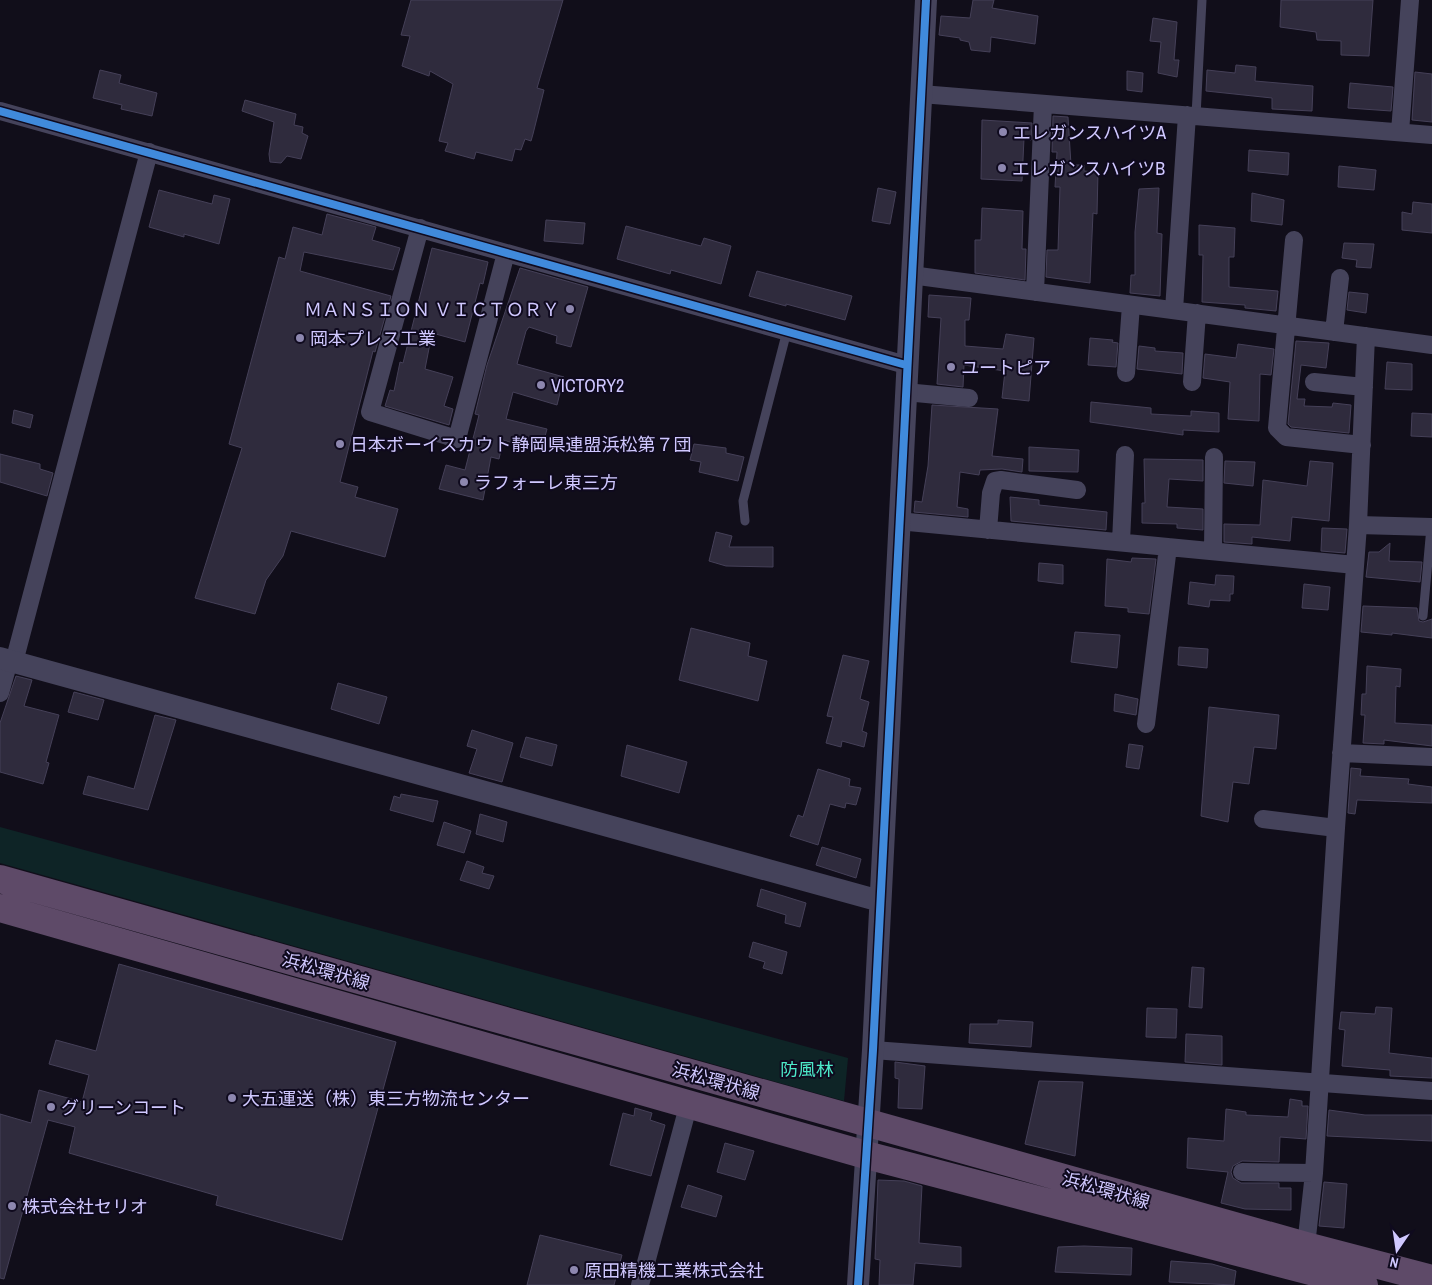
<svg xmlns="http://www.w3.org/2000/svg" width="1432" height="1285" font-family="'Archivo Narrow','Noto Sans JP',sans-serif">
<rect width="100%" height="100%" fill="#110e1a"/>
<path fill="#0e2426" d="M0 827 848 1058 844 1101 0 863Z"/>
<path fill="#2f2b3d" stroke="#454058" d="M411 0H563L537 88 544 90 533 134 531 141 525 139 521 150 515 149 512 161 476 152 474 159 445 151 448 143 439 141 453 84 430 71 429 76 402 66 410 36 401 35Z
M973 0H994L992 8 1038 16 1035 44 991 37 990 52 971 50 969 42 960 40V38L939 35 941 16 970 18Z
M1281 0H1373L1369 56 1341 55V41L1317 40 1316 32 1280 27Z
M1153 18 1177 22 1174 60H1179L1177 77 1158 73 1161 42 1150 41Z
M1236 65 1256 67 1255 81 1313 86 1312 111 1272 109V98L1206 91 1207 70 1235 73Z
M100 70 121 75 119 83 157 93 152 116 121 109 122 105 93 98Z
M1127 71 1143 73 1142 92 1127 90Z
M1415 72 1432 74V122L1412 120Z
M1350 83 1393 87 1391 111 1348 108Z
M245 100 296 114 294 125 303 127 302 133 308 136 301 159 287 156 281 163 270 162 269 154 274 122 242 111Z
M1053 116 1068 117 1071 165H1084V171L1098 172 1097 214 1093 213 1090 283 1046 277 1047 250H1058L1060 187H1055L1057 152H1052Z
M982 120 1032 123 1031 140 1024 138 1022 181 981 179Z
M1249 150 1289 153 1288 175 1248 171Z
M1339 166 1376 170 1374 190 1338 187Z
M878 188 896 192 890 224 872 221Z
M1159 188 1157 233 1162 234 1160 296 1130 293 1131 275H1135V232L1139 189Z
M159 190 212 204 214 195 230 199 219 244 184 234V237L149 227Z
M1252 193 1284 200 1282 225 1251 221Z
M1413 202 1432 204V233L1402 230V212L1412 214Z
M982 208 1023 211 1022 249H1026L1025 280 975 273V240H981Z
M327 214 376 227 372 240 400 248 393 270 304 252 300 271 391 296 375 352 373 351 340 482 358 487 355 497 398 509 385 557 291 531 283 556 266 580 255 614 195 598 242 448 229 444 279 257 285 259 293 227 322 235Z
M546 220 585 223 583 244 544 241Z
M1199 225 1235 228 1234 257H1229V287L1278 291 1276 311 1245 308V305L1202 302 1203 255H1199Z
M626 226 701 246 704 238 731 246 721 284 671 270 670 274 617 259Z
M1344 243 1374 244 1371 268 1356 267 1357 260 1342 258Z
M432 248 488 262 483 284 480 283 465 342 432 333 425 369 453 377 444 406 453 409 449 425 385 406 390 390 394 391 400 362 403 363Z
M520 268 588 287 571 347 556 343 557 336 529 327 526 331 517 364 564 377 557 405 513 392 506 419 547 429 541 451 503 440 499 459 491 457 483 500 439 489 446 465 465 470 479 415 475 414 487 365Z
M757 271 852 296 845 320 786 304V306L749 296Z
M1349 292 1368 294 1366 313 1347 310Z
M929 295 971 298 969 320H965V346L1003 349 1006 334 1034 338 1029 401 1002 398 1005 371 964 365 963 387 937 384 941 318 928 317Z
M1090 338 1113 340 1112 342 1118 343 1116 367 1088 365Z
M1296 341 1329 343 1326 368 1301 365 1297 399H1305L1304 406 1332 407 1333 403 1351 405 1349 433 1291 427 1288 424Z
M1238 344 1274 349 1271 375 1260 374 1259 421 1228 419 1230 382 1203 378 1205 354 1236 358Z
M1139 346 1155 348V351L1183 353 1182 374 1137 369Z
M1387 362 1412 364V390L1385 389Z
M1091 402 1151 408V414L1191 416V411L1219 413V432L1183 430V435L1090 422Z
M932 405 998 409 992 456 1023 459 1022 472 1002 469 980 470 979 475 960 472 957 507 968 509V517L914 512 915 501 922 502 928 466Z
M14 410 33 415 30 428 12 423Z
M1412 413 1432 414V437L1411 436Z
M694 444 726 448V453L744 457 738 481 699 472 701 462 690 460Z
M1029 447 1079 450 1078 472 1029 471Z
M0 454 40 464V469L53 473 47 496 0 482Z
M1144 459 1203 460V481L1169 479 1167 507 1203 509V530L1177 528V524L1142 523V503H1145Z
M1225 461 1255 462 1253 486 1224 483Z
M1310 461 1333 463 1329 521 1292 517 1290 541 1252 537V544L1224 542V524L1260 525 1263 480 1307 486Z
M1010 497 1039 500V505L1107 512 1106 530 1011 521Z
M1322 528 1347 529 1345 553 1321 551Z
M716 532 732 536 729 547H773V567L726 566 709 561Z
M1390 543 1389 561 1422 562 1420 582 1366 577 1369 552H1379Z
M1132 558 1156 559 1149 614 1128 612V608L1105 606 1107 559 1131 562Z
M1039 563 1063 565V584L1038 581Z
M1216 575 1234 576 1233 594H1230V601L1210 600 1209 607 1188 604 1190 582 1215 585Z
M1304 584 1330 587 1328 610 1302 608Z
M1363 606 1417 608 1419 621 1423 622 1432 619V638L1392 633V635L1361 632Z
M691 628 750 643 748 656 767 661 758 701 679 680Z
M1075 632 1120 635 1117 668 1071 662Z
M1179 647 1208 649 1207 668 1178 665Z
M843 655 869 661 860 699 869 702 862 731 867 733 864 747 842 741 841 747 826 743 833 717 827 716Z
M1367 666 1401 669 1400 687 1396 686 1395 723 1432 725V746L1384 740V744L1363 743 1365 715H1361L1362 694H1366Z
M16 676 32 680 24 706 59 715 46 762 49 763 43 784 0 772V723Z
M338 683 387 697 379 724 331 709Z
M74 692 104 700 98 720 68 712Z
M1115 694 1138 699 1136 715 1114 711Z
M1209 707 1279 715 1276 749 1254 747 1249 784 1233 782 1228 822 1201 816Z
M155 715 176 720 148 810 83 794 88 776 134 789Z
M472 730 513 743 502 782 469 773 477 749 467 746Z
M526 737 557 745 552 766 520 757Z
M1129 744 1143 746 1139 769 1126 767Z
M627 745 687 762 679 793 621 776Z
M1351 768 1361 769 1360 776 1409 779 1408 784 1432 787V803L1357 800 1355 814 1348 813Z
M818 769 850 779 849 786 861 788 856 805 846 803 845 808 830 804 818 845 790 836 798 815 803 817Z
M401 794 438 801 433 822 390 810 394 796 400 798Z
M480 814 507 822 503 842 476 834Z
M444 822 471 831 464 853 437 845Z
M822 847 861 859 856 878 816 865Z
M467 861 484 867 482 873 494 876 489 889 460 880Z
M761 889 806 903 800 927 785 923 786 915 757 906Z
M753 942 787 952 782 974 763 968 765 962 749 957Z
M119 964 396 1042 342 1240 216 1205 218 1196 69 1153 75 1127 48 1120 4 1279 0 1278V1114L31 1123 39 1090 82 1102 89 1075 49 1064 56 1040 96 1051Z
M1192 967 1204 968 1202 1008 1189 1007Z
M1376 1007 1392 1008 1389 1053 1432 1058V1078L1390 1076V1070L1342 1066 1345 1030 1339 1029 1341 1012 1375 1014Z
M1147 1008 1177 1009 1176 1038 1146 1037Z
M998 1020 1033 1022 1031 1047 969 1043 970 1024H998Z
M1186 1034 1222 1036V1065L1185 1062Z
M895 1062 925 1066 922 1109 898 1108 899 1079 895 1078Z
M1039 1081 1083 1082 1075 1156 1025 1144Z
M1290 1099 1302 1101V1106H1308L1306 1139 1280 1137 1279 1162 1242 1161 1233 1166 1231 1172 1233 1178 1241 1183H1279V1188H1291V1210L1245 1209 1221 1203 1228 1172 1187 1168 1188 1138 1224 1141 1226 1109 1246 1112V1115L1288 1117Z
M635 1108 652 1113 650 1120 665 1125 651 1176 610 1165 623 1113 634 1116Z
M1329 1110 1365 1115H1432V1141L1327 1136Z
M725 1143 754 1151 745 1180 717 1172Z
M878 1180 904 1181 922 1186 919 1243 961 1247V1267L915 1263 913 1285H879L880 1260 875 1259Z
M1324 1182 1347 1184 1344 1228 1319 1226Z
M688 1185 722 1196 716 1217 681 1207Z
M540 1235 622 1255 614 1285H527Z
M1084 1246 1132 1248 1131 1275 1055 1272 1058 1247Z
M1171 1261 1212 1264 1236 1271 1234 1285 1169 1282Z"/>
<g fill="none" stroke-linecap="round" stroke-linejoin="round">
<path stroke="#45435b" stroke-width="9" d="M1196 116 1202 0
M745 521 743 501 787 331
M1423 616 1431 527"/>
<path stroke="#45435b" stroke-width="18" d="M921 94 1432 135
M0 111 906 365
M1400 132 1410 0
M420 228 370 412 457 439 506 253
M1294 240 1277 428 1286 437 1362 445
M911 275 1432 345
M1035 292 1043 104
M1174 310 1187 115
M1334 332 1340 278
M1126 373 1131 305
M1192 382 1197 313
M1314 382 1364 387
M905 392 969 398
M898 521 1355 565
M1358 525 1432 527
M988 530 991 493 995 481 1001 480 1077 490
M1121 542 1125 455
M1213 551 1214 457
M14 662 149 152
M0 693 9 661
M1146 724 1168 547
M1341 753 1432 757
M1263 819 1336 828
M873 1050 1432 1091
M1242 1172 1314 1173
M1306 1246 1314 1173 1336 828 1358 525 1366 336
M640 1285 689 1103"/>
<path stroke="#45435b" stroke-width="22" d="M0 658 880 901
M858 1285 873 1050 926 0"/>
<path stroke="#5e4a68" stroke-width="28" d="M0 879 1306 1246 1432 1279
M0 908 866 1155 1364 1285"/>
<defs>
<path id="cycleway" d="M0 111 906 365
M858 1285 873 1050 926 0"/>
</defs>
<use href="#cycleway" stroke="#0f0a1e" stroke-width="11"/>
<use href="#cycleway" stroke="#408adc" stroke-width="8"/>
</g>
<g fill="#8d87af" stroke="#0f0a1e" stroke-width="2">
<circle cx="1003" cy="132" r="5"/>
<circle cx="1002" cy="168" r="5"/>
<circle cx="570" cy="309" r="5"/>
<circle cx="300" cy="338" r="5"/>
<circle cx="951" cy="367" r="5"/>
<circle cx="541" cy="385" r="5"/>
<circle cx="340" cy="444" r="5"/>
<circle cx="464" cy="482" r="5"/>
<circle cx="232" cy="1098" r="5"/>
<circle cx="51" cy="1107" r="5"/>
<circle cx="12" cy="1206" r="5"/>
<circle cx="574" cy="1270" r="5"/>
</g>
<g text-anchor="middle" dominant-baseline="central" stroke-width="4" stroke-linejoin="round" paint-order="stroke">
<g font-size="18" fill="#d0c8ff" stroke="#0f0a1e" text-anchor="start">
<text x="1013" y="132">エレガンスハイツA</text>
<text x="1012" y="168">エレガンスハイツB</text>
<text x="560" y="309" text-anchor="end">ＭＡＮＳＩＯＮ ＶＩＣＴＯＲＹ</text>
<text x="310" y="338">岡本プレス工業</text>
<text x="961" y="367">ユートピア</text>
<text x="551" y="385">VICTORY2</text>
<text x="350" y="444">日本ボーイスカウト静岡県連盟浜松第７団</text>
<text x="474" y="482">ラフォーレ東三方</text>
<text x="242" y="1098">大五運送（株）東三方物流センター</text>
<text x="61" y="1107">グリーンコート</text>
<text x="22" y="1206">株式会社セリオ</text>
<text x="584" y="1270">原田精機工業株式会社</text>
</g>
<g font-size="18" fill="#d0c8ff" stroke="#0f0a1e">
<text transform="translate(326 971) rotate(16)">浜松環状線</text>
<text transform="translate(716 1081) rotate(16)">浜松環状線</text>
<text transform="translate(1106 1190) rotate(16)">浜松環状線</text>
</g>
<g font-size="18" fill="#4ce7c7" stroke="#0f0a1e">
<text x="807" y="1069">防風林</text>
</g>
</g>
<g transform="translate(1397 1250) rotate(193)" stroke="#0f0a1e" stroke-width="4" paint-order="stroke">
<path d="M0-4L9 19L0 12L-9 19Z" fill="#d0c8ff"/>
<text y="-8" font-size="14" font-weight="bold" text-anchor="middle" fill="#d0c8ff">N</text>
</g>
</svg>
